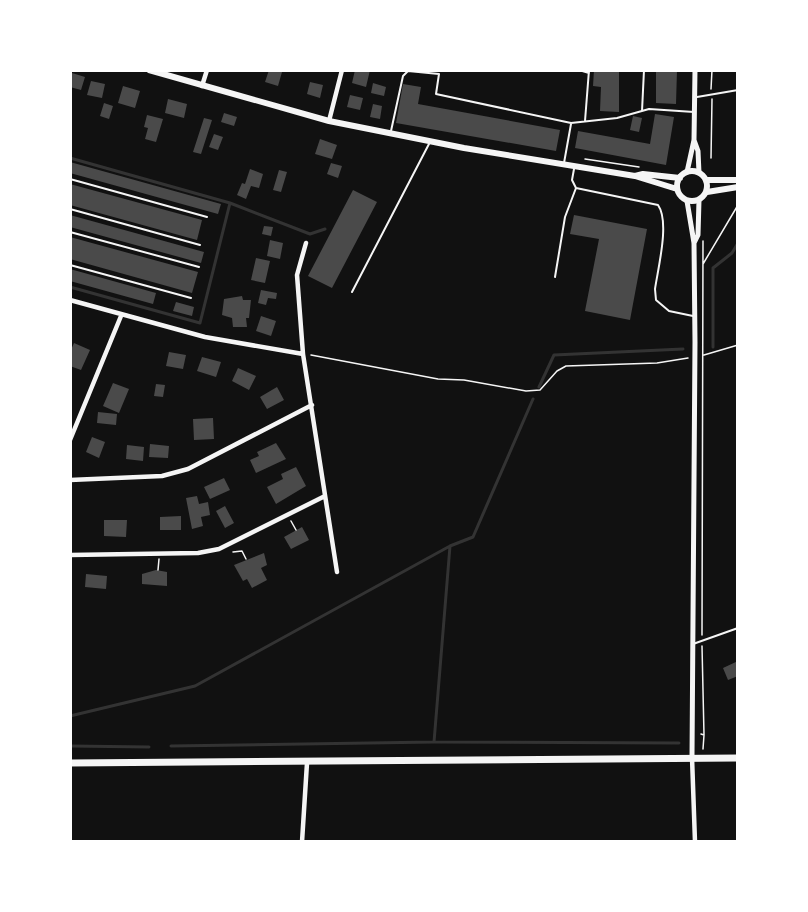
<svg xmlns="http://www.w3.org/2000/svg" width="808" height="912" font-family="Jost,sans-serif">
<rect width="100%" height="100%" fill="#111"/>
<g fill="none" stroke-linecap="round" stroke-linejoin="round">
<path stroke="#333" stroke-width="3" d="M70 158 230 203 310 234 325 229
M70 287 200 323 230 203
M713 347V268L732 253 738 243
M539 387 554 355 683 349
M70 716 195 686 450 546 473 537 533 399
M434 742 450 546
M70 746 149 747
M171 746 434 742 679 743"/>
</g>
<path fill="#4a4a4a" d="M269 70 282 72 278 86 265 82Z
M355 70H370L366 87 352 83Z
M594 70H619V112L600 111 601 87 593 86Z
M656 70H677L676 104 656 103Z
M72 73 85 77 81 90 70 87Z
M91 81 105 84 102 98 87 95Z
M310 82 323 85 320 98 307 94Z
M373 83 386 87 384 96 371 93Z
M403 84 421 87 418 104 560 130 556 151 396 123Z
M123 86 140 91 135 108 118 103Z
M350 95 363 98 360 110 347 107Z
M168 99 187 104 184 118 165 113Z
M104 103 113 106 109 119 100 116Z
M373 104 382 106 380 119 370 117Z
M224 113 237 117 234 126 221 122Z
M655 114 674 117 666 165 575 148 578 131 650 144Z
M147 115 163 119 156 142 145 139 148 128 144 127Z
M633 116 642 118 639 132 630 130Z
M204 118 212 120 201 154 193 152Z
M214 134 223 137 218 150 209 147Z
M320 139 337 145 332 159 315 154Z
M70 162 221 204 218 214 70 173Z
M331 163 342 166 338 178 327 174Z
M250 169 263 174 259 188 251 186 246 199 237 195 242 183 245 184Z
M279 170 287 172 281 192 273 190Z
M70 184 202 220 197 240 70 205Z
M353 190 377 202 332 288 308 276Z
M70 215 204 252 201 263 70 227Z
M574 215 647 229 630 320 585 311 599 239 570 234Z
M264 226 273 227 271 236 262 234Z
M70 237 198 272 192 293 70 259Z
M270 240 283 243 280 259 267 256Z
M256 258 270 261 265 283 251 280Z
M70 269 156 293 153 304 70 281Z
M261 290 277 293 276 299 268 298 266 305 258 303Z
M242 296 243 300H251L249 318H246L247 327H233L232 318 222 315 224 299Z
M176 302 194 307 192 316 173 311Z
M261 316 276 321 271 336 256 331Z
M74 343 90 350 81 370 70 366V352Z
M169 352 186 355 183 369 166 366Z
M202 357 221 362 216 377 197 371Z
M238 368 256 376 249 390 232 381Z
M113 383 129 389 119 413 103 406Z
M156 384 165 385 163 397 154 396Z
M277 387 284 400 267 409 260 397Z
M98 412 117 414 116 425 97 423Z
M213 418 214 439 194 440 193 419Z
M92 437 105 442 99 458 86 452Z
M276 443 286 459 256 473 250 460 259 456 257 452Z
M150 444 169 446 168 458 149 457Z
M127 445 144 447 143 461 126 459Z
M296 467 306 486 276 504 267 487 283 479 281 474Z
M224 478 230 490 210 499 204 487Z
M197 496 199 504 208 502 210 515 201 517 203 526 192 529 186 498Z
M225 506 234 523 225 528 216 511Z
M181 516V530H160V517Z
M104 520H127L126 537 104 536Z
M302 527 309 540 291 549 284 537Z
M264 553 267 565 261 568 267 580 252 588 247 579 243 581 234 565Z
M156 570 167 572V586L142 584V574Z
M86 574 107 576 106 589 85 587Z
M738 661V676L728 680 723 668Z"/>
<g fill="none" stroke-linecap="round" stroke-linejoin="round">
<path stroke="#f5f5f5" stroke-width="1.5" d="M711 89 712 70
M711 158 712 99
M585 159 639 167
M703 264 738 205
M311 355 438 379 464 380 526 391 540 390 557 371 566 366 657 363 688 358
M704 355 738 345
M291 521 296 530
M233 552 242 551 246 559
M158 570 159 559
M702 635 703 241
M701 734 704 735 702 646
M703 749 704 735"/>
<path stroke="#f5f5f5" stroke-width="2" d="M579 70 589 73
M697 97 738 90
M642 111 644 70
M585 121 589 70
M391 131 403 76 408 71 439 74 436 94 571 123 617 118 649 109 694 112
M564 163 571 124
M574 169 572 180 576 188
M70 179 207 217
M70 209 200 245
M70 232 199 267
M70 265 191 298
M555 277 565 217 576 188 658 205C670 222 658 268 655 289L656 300 669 311 693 316
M352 292 430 142
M693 644 738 628"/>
<path stroke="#f5f5f5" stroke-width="4.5" d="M202 86 207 70
M329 121 342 70
M306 243 297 275 303 354 337 572
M70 300 205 337 303 354
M70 440 121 316
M70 480 162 476 188 469 312 405
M70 555 198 553 219 549 325 496
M692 757 695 842
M302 842 307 763"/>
<path stroke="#f5f5f5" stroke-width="5" d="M694 140 698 151 699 173
M687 172 694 140 695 70
M687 201 694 243 695 342 692 757
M694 243 698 235 699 200"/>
<path stroke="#f5f5f5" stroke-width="6" d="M149 70 329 121 464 148 635 176 677 189
M677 186a15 15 0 1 1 30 0a15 15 0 1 1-30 0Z
M635 176 643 174 680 178
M706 180H738
M707 192 738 187"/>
<path stroke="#f5f5f5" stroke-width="7" d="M70 763 738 758"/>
</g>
<rect width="808" height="912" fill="none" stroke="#ffffff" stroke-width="144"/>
</svg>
